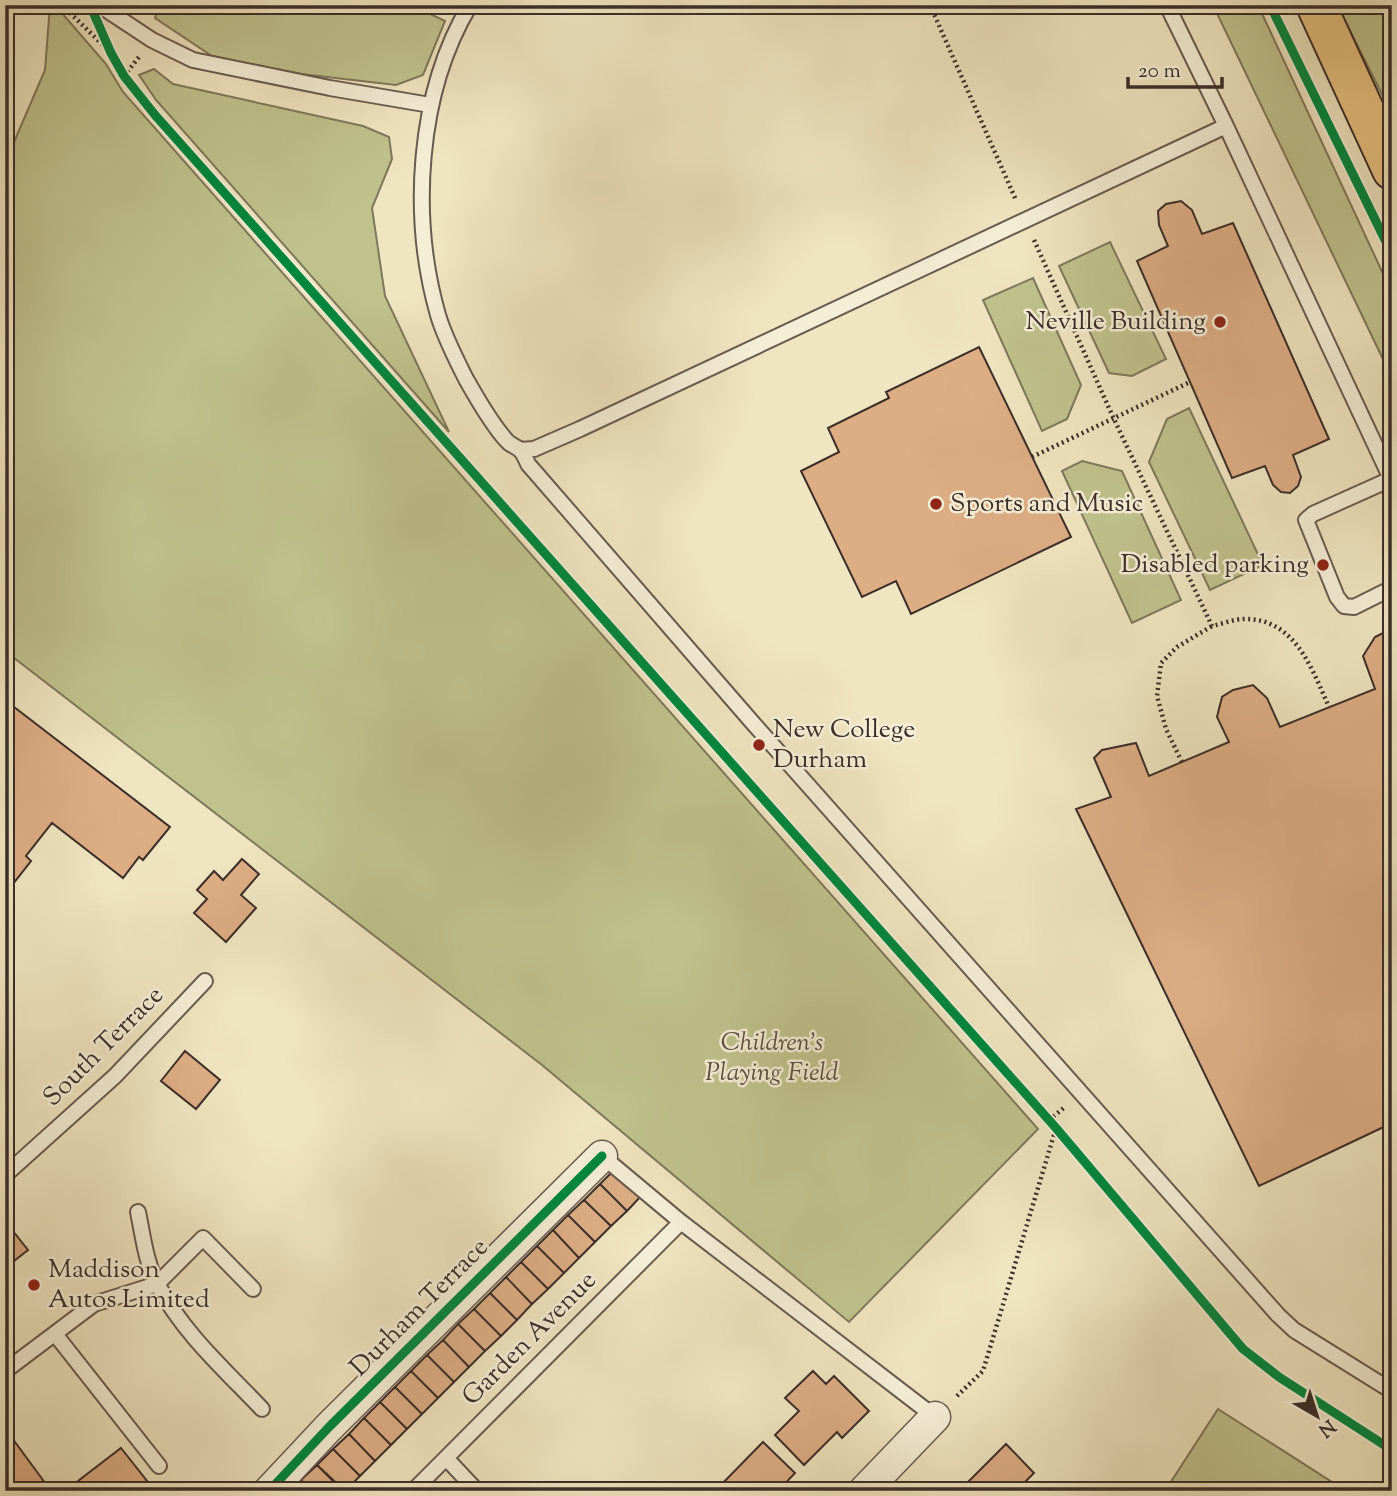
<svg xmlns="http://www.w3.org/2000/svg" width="1397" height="1496" font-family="'Sorts Mill Goudy',serif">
<rect width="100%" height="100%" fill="#efe5c0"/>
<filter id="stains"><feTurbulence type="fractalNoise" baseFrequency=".00286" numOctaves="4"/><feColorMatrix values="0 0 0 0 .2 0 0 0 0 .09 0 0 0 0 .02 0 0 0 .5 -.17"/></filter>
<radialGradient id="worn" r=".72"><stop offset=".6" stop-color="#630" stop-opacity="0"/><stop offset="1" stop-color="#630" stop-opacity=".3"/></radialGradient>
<path fill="#c0c28d" stroke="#7e785b" stroke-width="2" d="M50 5H55L106 64 123 92 1038 1129 849 1322 542 1065 5 651V163L45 70Z
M159 5H427L424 11 445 21 423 75 396 85 301 74 212 56 155 18Z
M1213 5H1258L1392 293V378Z
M1337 5H1392V114Z
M154 69 173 84 363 126 389 137 392 159 372 208 385 296 449 432 156 100 139 75Z
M1110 242 1166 359 1132 376 1109 373 1059 266Z
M1033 278 1081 385 1067 419 1042 431 983 300Z
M1189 408 1263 565 1210 590 1149 462 1167 419Z
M1082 461 1122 471 1181 600 1132 623 1062 471Z
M1218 1409 1346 1491H1165Z"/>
<path fill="#ddad84" stroke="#3b2e29" stroke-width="2" d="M1181 201 1192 210 1202 234 1233 223 1329 439 1293 455 1301 477 1298 486 1290 493 1281 492 1273 485 1265 466 1232 478 1137 261 1168 246 1159 225 1158 211 1166 204Z
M979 347 1071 537 911 614 896 581 862 597 801 471 839 452 828 428 889 398 886 392Z
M1387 631 1392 632V1123L1259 1186 1076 809 1111 797 1094 758 1102 750 1136 743 1149 776 1229 742 1217 717 1222 697 1233 690 1253 685 1267 698 1280 727 1375 689 1363 656 1375 637Z
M5 700 170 827 143 860 139 857 123 878 52 823 26 856 31 861 5 894Z
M242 859 259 874 241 895 256 908 226 942 194 913 207 899 197 890 214 871 223 880Z
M185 1051 220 1080 196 1109 161 1081Z
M616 1168 642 1195 627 1211 600 1184Z
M600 1184 627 1211 611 1226 584 1200Z
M584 1200 611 1226 595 1242 568 1215Z
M568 1215 595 1242 579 1258 553 1230Z
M5 1221 28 1250 5 1268Z
M553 1230 579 1258 564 1273 537 1246Z
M537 1246 564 1273 548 1289 521 1262Z
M521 1262 548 1289 532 1304 506 1277Z
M506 1277 532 1304 517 1320 490 1293Z
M490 1293 517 1320 501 1336 474 1309Z
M474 1309 501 1336 485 1351 458 1324Z
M458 1324 485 1351 469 1367 443 1340Z
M443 1340 469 1367 454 1382 427 1355Z
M427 1355 454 1382 438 1398 411 1371Z
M411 1371 438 1398 422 1414 395 1387Z
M813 1371 826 1384 834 1376 869 1411 842 1438 837 1432 804 1465 775 1435 799 1411 785 1398Z
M395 1387 422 1414 407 1429 380 1402Z
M380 1402 407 1429 391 1445 364 1418Z
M364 1418 391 1445 375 1461 349 1434Z
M349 1434 375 1461 360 1476 333 1449Z
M15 1442 51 1491H5V1449Z
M763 1442 795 1473 778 1491H715Z
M1006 1444 1034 1473 1016 1491H975L967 1483Z
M121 1448 155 1491H65Z
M333 1449 360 1476 345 1491 317 1465Z
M317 1465 343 1491H312L301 1480Z
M301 1480 312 1491H291Z"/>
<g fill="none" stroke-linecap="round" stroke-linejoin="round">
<defs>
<path id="lane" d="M99 5 152 40 193 60 330 88 430 105
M470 5C417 93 410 217 438 315 444 336 456 359 466 379 475 395 494 427 507 441 510 445 516 446 520 450 523 453 526 459 528 464L752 722 1278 1315 1294 1330 1392 1391
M1167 5 1226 126 1392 481
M520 450 534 449 580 429 1226 126
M1391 479 1313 514 1306 520 1337 597 1344 606 1354 607 1392 588
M602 1156 681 1222 935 1417
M5 1175 115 1076 205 981
M138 1212C143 1236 146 1264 158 1285 183 1333 225 1370 262 1409
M55 1334 159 1466
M5 1371 94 1304 157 1284 203 1238 253 1289
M446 1458 477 1491
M413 1491 681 1222"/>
<path id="street" d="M269 1491 329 1427 602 1156
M864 1491 935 1417"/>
<path id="highway" d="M1316 5 1392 170"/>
</defs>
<use href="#lane" stroke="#685c4f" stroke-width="18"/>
<use href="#street" stroke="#685c4f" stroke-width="33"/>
<use href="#highway" stroke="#3b2e29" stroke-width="42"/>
<path stroke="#3b2e29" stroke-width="4.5" stroke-dasharray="2 3.5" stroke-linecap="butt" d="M62 5 111 53
M930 5 1016 200
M124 76 139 57
M1034 240 1113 417 1212 626C1222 624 1234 619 1244 619 1295 618 1312 669 1329 707
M1032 457 1190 382
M1182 762 1166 729 1157 696 1161 663 1177 647 1212 626
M1049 1120 1065 1107
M957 1396 983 1371 1056 1128"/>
<use href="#lane" stroke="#f5eed6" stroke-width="14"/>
<use href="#street" stroke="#f5eed6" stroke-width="30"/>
<use href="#highway" stroke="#e8c280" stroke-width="38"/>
<defs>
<path id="cycleway" d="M90 5 111 53 124 76 155 115 1056 1128 1243 1349 1279 1377 1392 1450
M1270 5 1392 254
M269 1491 329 1427 602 1156"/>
</defs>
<use href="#cycleway" stroke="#f5eed6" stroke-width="13"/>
<use href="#cycleway" stroke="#00873e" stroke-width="9"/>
</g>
<g fill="#8f2418" stroke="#f5eed6" stroke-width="2.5">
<circle cx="1220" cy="322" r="7"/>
<circle cx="936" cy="504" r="7"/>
<circle cx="1323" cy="565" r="7"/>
<circle cx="759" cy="745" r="7"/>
<circle cx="34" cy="1285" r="7"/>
</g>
<g text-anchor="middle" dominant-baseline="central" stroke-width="5" stroke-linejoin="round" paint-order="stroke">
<g font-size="26" fill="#3b2e29" stroke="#f5eed6" text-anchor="start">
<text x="1206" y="322" text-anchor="end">Neville Building</text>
<text x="950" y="504">Sports and Music</text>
<text x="1309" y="565" text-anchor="end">Disabled parking</text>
<text x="773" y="730">New College<tspan x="773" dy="30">Durham</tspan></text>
<text x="48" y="1270">Maddison<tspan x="48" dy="30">Autos Limited</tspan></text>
</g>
<g font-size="26" font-style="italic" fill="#5c5342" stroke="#f5eed6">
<text x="772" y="1043">Children's<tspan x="772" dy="30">Playing Field</tspan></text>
</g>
<g font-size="26" fill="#3b2e29" stroke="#f5eed6">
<text transform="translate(104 1047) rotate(-45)">South Terrace</text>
<text transform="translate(420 1308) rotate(-45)">Durham Terrace</text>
<text transform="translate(530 1339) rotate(-45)">Garden Avenue</text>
</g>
</g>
<rect width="1397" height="1496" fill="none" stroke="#efe5c0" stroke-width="28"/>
<rect x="7" y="7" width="1383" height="1482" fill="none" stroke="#3b2e29" stroke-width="3.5"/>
<rect x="14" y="14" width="1369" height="1468" fill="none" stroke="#3b2e29" stroke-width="2"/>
<g transform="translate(1317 1416) rotate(141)" stroke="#f5eed6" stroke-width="5" paint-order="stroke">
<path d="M0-5L12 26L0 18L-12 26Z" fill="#3b2e29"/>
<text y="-10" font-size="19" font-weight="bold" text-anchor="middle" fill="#3b2e29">N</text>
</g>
<path d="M1128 77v10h94v-10" fill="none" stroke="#3b2e29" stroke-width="3.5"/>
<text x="1138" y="77" font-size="21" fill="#3b2e29" stroke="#f5eed6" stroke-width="5" paint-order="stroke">20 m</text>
<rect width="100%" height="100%" filter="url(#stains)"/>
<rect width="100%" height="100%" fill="url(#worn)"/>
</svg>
